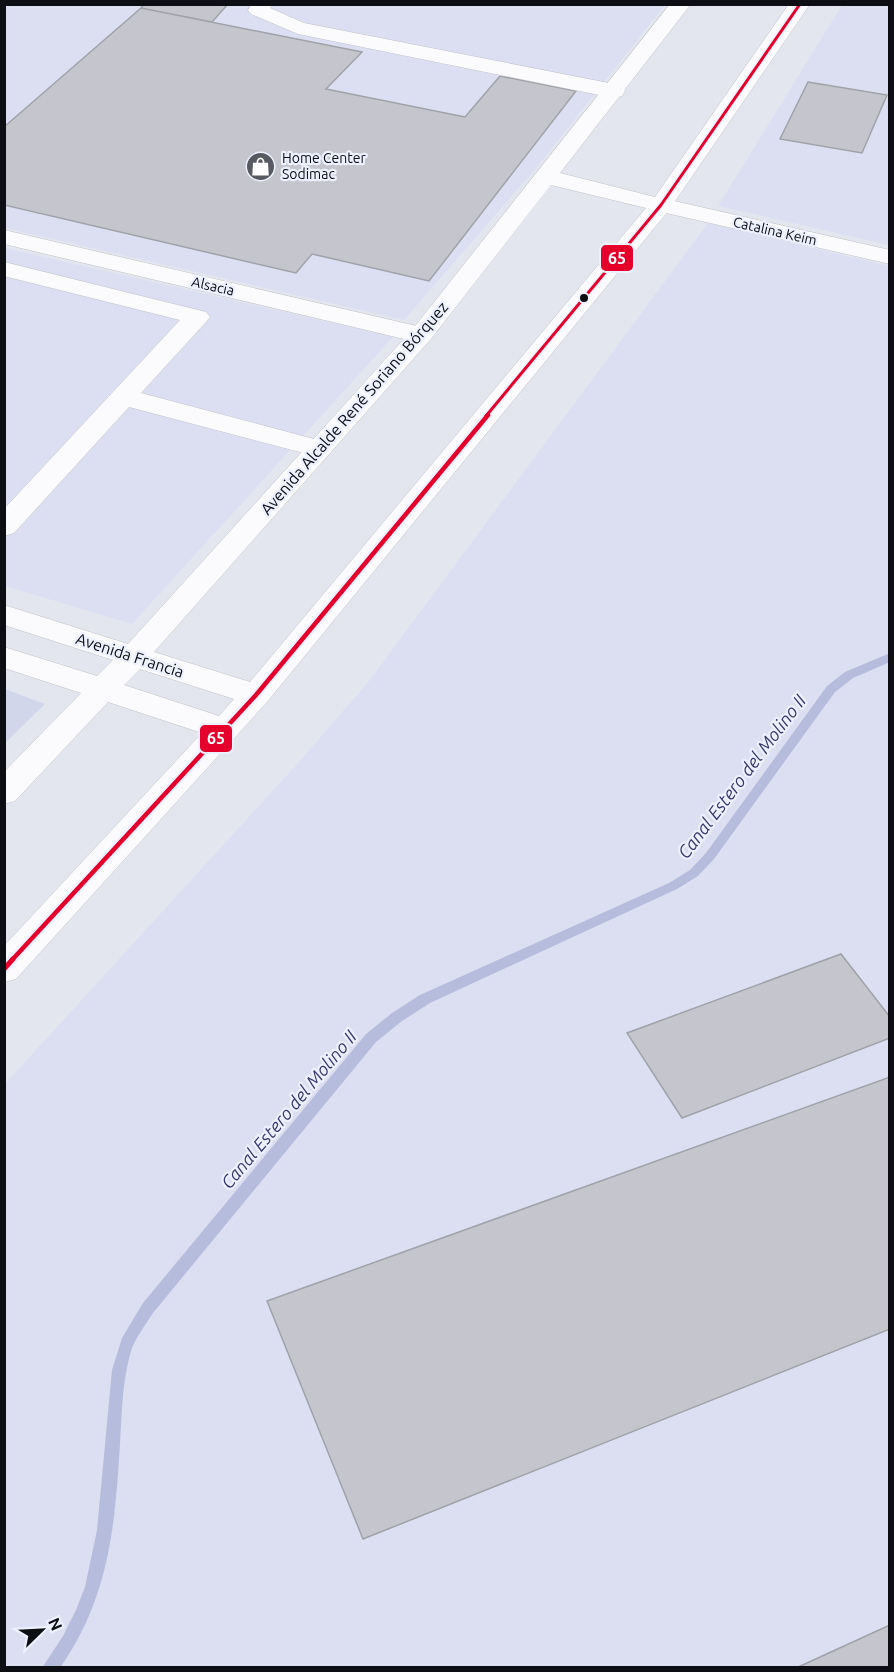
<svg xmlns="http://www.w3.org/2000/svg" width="894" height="1672" font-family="Ubuntu,sans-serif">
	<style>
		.built { fill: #dcdff1 }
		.green { fill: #d2d6eb }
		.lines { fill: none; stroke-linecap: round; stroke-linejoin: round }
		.stream { fill: #b6bcdc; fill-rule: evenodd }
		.building { fill: #c5c6cd; stroke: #a0a2a9; stroke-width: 1.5 }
		.minor-casing { stroke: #c1c2c9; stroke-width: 1 }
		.major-casing { stroke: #c1c2c9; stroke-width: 1 }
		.minor { fill: #fbfbfd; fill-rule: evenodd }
		.major { fill: #fbfbfd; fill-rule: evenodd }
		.bus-1-far2-casing { stroke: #edf0fe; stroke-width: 6 }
		.bus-1-far1-casing { stroke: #edf0fe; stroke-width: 9 }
		.bus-1-casing { stroke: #edf0fe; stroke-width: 10 }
		.bus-1-far2 { stroke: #e4002b; stroke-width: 3 }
		.bus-1-far1 { stroke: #e4002b; stroke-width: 4.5 }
		.bus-1 { stroke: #e4002b; stroke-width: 5 }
		.bus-dot { fill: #0d0e14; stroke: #edf0fe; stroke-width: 2 }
		.labels { text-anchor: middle; stroke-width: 4.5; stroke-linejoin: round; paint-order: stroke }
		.far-poi-label { font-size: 14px; fill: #0d0e14; stroke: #edf0fe; text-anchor: start }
		.far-street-label { font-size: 14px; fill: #0d0e14; stroke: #edf0fe }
		.street-label { font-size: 16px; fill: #0d0e14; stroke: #edf0fe }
		.water-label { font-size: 18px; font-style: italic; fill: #34386e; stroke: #edf0fe }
		.line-badge { stroke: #edf0fe; stroke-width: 2 }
		.badge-label { font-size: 16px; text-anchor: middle; font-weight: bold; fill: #fff }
	</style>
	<rect width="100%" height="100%" fill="#e4e6ef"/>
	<path class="built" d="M4,5h661l-128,162 -133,153 -399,-92z
		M842,5h47v240l-171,-39z
		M708,223l181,43v1401h-884l-1,-582 295,-323 70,-81z
		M5,248l388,89 -261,287 -127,-38z"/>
	<path class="green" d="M5,689l40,15 -40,39z"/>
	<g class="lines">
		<path class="stream" d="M890,653v9l-37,16 -18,14 -121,167 -16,17 -21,13 -247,114 -28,18 -26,21 -223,271c-7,11 -16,23 -21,35 -10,31 -10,64 -12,96 -5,82 -11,154 -60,224h-18l21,-32 13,-26 9,-23 12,-57 15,-160 10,-32 21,-35 223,-269 26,-21 28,-18 249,-112 21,-13 16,-17 121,-167 18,-14z"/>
	</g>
	<path class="building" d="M144,4h84l-16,18 -71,-14z
		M141,8l221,44 -36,37 139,28 35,-41 76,15 -147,190 -117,-27 -16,19 -292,-68v-78z
		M808,82l79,13 -25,58 -82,-14z
		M841,954l49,63v21l-208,80 -55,-85z
		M890,1077v252l-527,210 -96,-238z
		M890,1625v43h-94z"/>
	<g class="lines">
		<defs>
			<path id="minor" d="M252,4h21l-3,4 34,15 310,61 8,2 3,5 -3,5 -8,2 -316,-64 -47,-20 -3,-4z
				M661,198l229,52v14l-237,-54 -4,-5 4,-5z
				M4,230l417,97 9,3 4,5 -4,5 -9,3 -417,-99z
				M4,262l202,50 4,5 -4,5 -65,71 188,50 4,6 -4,6 -10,2 -190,-50 -115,126 -10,3v-27l176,-189 -176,-44z"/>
			<path id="major" d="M670,4h21l-131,169 95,24 134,-193h21l-141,206 -402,492 -251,277 -12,3v-36l198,-213 -94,-31 -93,99 -11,3v-32l77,-79 -77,-25v-21l93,29 16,-16 -109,-35v-20l124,39 284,-314zM551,185l95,23 -396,474 -96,-30 276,-312zM140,669l94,30 -15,17 -95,-31z"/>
		</defs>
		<use href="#minor" class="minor-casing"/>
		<use href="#major" class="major-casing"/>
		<use href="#minor" class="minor"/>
		<use href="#major" class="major"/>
		<defs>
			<path id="bus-1-far2" d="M486,416l175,-211 139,-201"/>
			<path id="bus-1-far1" d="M12,960l244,-265 232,-280"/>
			<path id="bus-1" d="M4,969l9,-10"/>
		</defs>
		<use href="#bus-1-far2" class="bus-1-far2-casing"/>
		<use href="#bus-1-far1" class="bus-1-far1-casing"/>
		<use href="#bus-1" class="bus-1-casing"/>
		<use href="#bus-1-far2" class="bus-1-far2"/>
		<use href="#bus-1-far1" class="bus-1-far1"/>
		<use href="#bus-1" class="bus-1"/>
	</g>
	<defs>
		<symbol id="shop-disc" viewBox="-11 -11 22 22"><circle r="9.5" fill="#585a61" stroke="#edf0fe"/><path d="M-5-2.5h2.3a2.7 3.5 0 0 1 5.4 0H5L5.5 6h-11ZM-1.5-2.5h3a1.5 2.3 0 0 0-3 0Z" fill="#fff"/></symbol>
	</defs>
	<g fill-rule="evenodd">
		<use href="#shop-disc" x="244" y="150" width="33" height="33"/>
	</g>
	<circle class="bus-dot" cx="584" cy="298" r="5"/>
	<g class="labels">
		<g class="far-poi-label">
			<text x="282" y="163">Home Center<tspan x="282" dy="16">Sodimac</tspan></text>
		</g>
		<g class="far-street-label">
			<text transform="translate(775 231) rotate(13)" y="5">Catalina Keim</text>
			<text transform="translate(213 286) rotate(13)" y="5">Alsacia</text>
		</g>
		<g class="street-label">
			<text transform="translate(354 408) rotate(-49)" y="6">Avenida Alcalde René Soriano Bórquez</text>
			<text transform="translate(130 655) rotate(18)" y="6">Avenida Francia</text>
		</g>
		<g class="water-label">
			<text transform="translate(742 777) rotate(-53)" y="6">Canal Estero del Molino II</text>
			<text transform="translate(289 1110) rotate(-50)" y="6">Canal Estero del Molino II</text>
		</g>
	</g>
	<g class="line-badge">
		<rect x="600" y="244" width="34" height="28" rx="6" fill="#e4002b"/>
		<rect x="199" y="724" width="34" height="29" rx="6" fill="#e4002b"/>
	</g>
	<g class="badge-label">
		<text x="617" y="264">65</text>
		<text x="216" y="744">65</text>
	</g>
	<rect width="894" height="1672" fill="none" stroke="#0d0e14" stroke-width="12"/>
	<g transform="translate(42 1630) rotate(66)" stroke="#edf0fe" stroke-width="4.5" paint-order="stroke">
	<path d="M0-4.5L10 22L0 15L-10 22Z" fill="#0d0e14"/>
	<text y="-9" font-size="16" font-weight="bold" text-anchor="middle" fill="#0d0e14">N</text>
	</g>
</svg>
